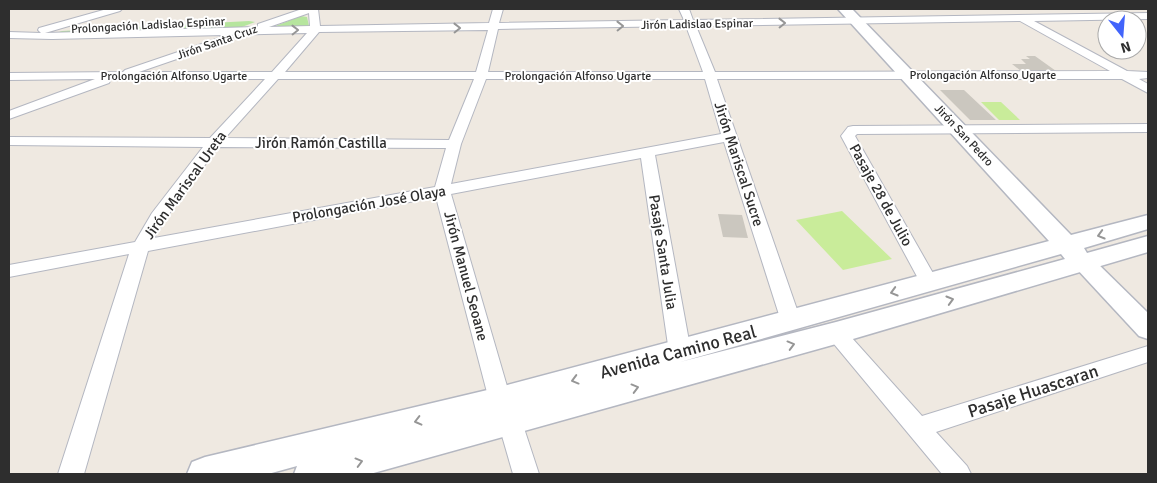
<svg xmlns="http://www.w3.org/2000/svg" width="1157" height="483" font-family="Signika,sans-serif">
	<style>
		.green { fill: #b6e59e }
		.pitch { fill: #c9ec9a }
		.building { fill: #cbc7bf }
		.lines { fill: none; stroke-linecap: round; stroke-linejoin: round }
		.minor-casing { stroke: #b4b7c1; stroke-width: 2 }
		.tertiary-casing { stroke: #b4b7c1; stroke-width: 3 }
		.secondary-casing { stroke: #b4b7c1; stroke-width: 3 }
		.minor { fill: #fff; fill-rule: evenodd }
		.tertiary { fill: #fff; fill-rule: evenodd }
		.secondary { fill: #fff; fill-rule: evenodd }
		.oneway { stroke: #969696 }
		.labels { text-anchor: middle; stroke-width: 4; stroke-linejoin: round; paint-order: stroke }
		.far-street-label { font-size: 12px; fill: #2e2e2e; stroke: #fff }
		.street-label { font-size: 15px; fill: #2e2e2e; stroke: #fff }
		.near-street-label { font-size: 18px; fill: #2e2e2e; stroke: #fff }
	</style>
	<rect width="100%" height="100%" fill="#efe9e1"/>
	<path class="green" d="M301,16l6,1 2,9 -36,1z
		M249,21l6,1 -21,8 -178,3 6,-2z"/>
	<path class="pitch" d="M981,102h20l19,18h-21z
		M842,211l50,48 -49,11 -47,-50z"/>
	<path class="building" d="M1026,56h9l21,15h-35l-9,-7h14l-5,-5h9z
		M940,90h24l32,30h-26z
		M718,214l24,1 6,23 -25,-1z"/>
	<g class="lines">
		<defs>
			<path id="minor" d="M107,9h15l-2,2 -75,22 213,-6v-3l44,-15h16l2,17 169,-3 4,-14h10l-4,14 185,-3 -5,-11h10l4,11 455,-7v6l-114,2 93,50 21,1v6l-9,1 9,5v9l-26,-14h-405l84,242 -3,5 -7,2 -7,-2 -3,-5 -57,-179 -69,13 36,197 -3,6 -8,2 -8,-2 -3,-6 -28,-194 -190,36 60,206 -3,7 -8,2 -8,-2 -3,-7 -53,-203 -288,54 -64,223h-26l71,-220 -120,23v-12l126,-23 17,-29 51,-66 -194,-2v-8l201,1 55,-59h-154l-2,4 -100,36v-8l86,-32 -86,1v-7l114,-1 2,-2 103,-35 4,1 1,2 -1,2 -93,32h133l35,-39 -255,6 -43,-1v-6l32,1 -3,-3 1,-2zM309,13l1,13 -41,1zM1020,21l90,50 -395,1 -19,-46zM686,26l17,46h-215l10,-43zM488,30l-12,42h-191l34,-40zM278,79h196l-25,61 -224,-2zM486,79h219l16,55 -270,50 10,-40zM218,147l228,1 -11,39 -281,51 12,-20z
				M1148,124v8l-291,2 -2,2 83,146 -2,5 -7,1 -7,-1 -2,-5 -79,-146 7,-9 5,-1z
				M836,325l7,3 79,88 226,-70v16l-212,70 31,34 4,8h-29l-113,-136 -3,-5 3,-5z
				M510,412l8,3 4,7 17,52h-26l-15,-52 4,-7z"/>
			<path id="tertiary" d="M1083,254l8,3 57,56v26l-9,-3 -64,-69 -4,-5 4,-5z"/>
			<path id="secondary" d="M838,9h14l219,226 77,-20v14l-64,19 3,5 61,-17v16l-312,92 -466,130h-76l3,-8 -29,8h-81l5,-12 13,-5 295,-70 549,-146zM1061,254l4,5 -229,63 -156,40z"/>
		</defs>
		<use href="#minor" class="minor-casing"/>
		<use href="#tertiary" class="tertiary-casing"/>
		<use href="#secondary" class="secondary-casing"/>
		<use href="#minor" class="minor"/>
		<use href="#tertiary" class="tertiary"/>
		<use href="#secondary" class="secondary"/>
	</g>
	<defs><path id="oneway-chevron" d="M-2-3.5L2.5 0L-2 3.5" fill="none" stroke-width="1.6" stroke-linecap="round" stroke-linejoin="round" transform="scale(1.25)"/></defs>
	<g class="oneway">
		<use href="#oneway-chevron" transform="translate(782 23) rotate(-1)"/>
		<use href="#oneway-chevron" transform="translate(620 26) rotate(-1)"/>
		<use href="#oneway-chevron" transform="translate(457 28) rotate(-1)"/>
		<use href="#oneway-chevron" transform="translate(295 30) rotate(-1)"/>
		<use href="#oneway-chevron" transform="translate(1101 235) rotate(164)"/>
		<use href="#oneway-chevron" transform="translate(894 292) rotate(164)"/>
		<use href="#oneway-chevron" transform="translate(950 300) rotate(-16)"/>
		<use href="#oneway-chevron" transform="translate(791 345) rotate(-15)"/>
		<use href="#oneway-chevron" transform="translate(575 380) rotate(165)"/>
		<use href="#oneway-chevron" transform="translate(635 388) rotate(-15)"/>
		<use href="#oneway-chevron" transform="translate(418 421) rotate(166)"/>
		<use href="#oneway-chevron" transform="translate(359 462) rotate(-15)"/>
	</g>
	<g class="labels">
		<g class="far-street-label">
			<text transform="translate(697 24) rotate(-1)" y="4">Jirón Ladislao Espinar</text>
			<text transform="translate(148 25) rotate(-3)" y="4">Prolongación Ladislao Espinar</text>
			<text transform="translate(217 42) rotate(-19)" y="4">Jirón Santa Cruz</text>
			<text x="983" y="79">Prolongación Alfonso Ugarte</text>
			<text x="174" y="80">Prolongación Alfonso Ugarte</text>
			<text x="578" y="80">Prolongación Alfonso Ugarte</text>
			<text transform="translate(964 135) rotate(47)" y="4">Jirón San Pedro</text>
		</g>
		<g class="street-label">
			<text x="321" y="148">Jirón Ramón Castilla</text>
			<text transform="translate(739 164) rotate(72)" y="5">Jirón Mariscal Sucre</text>
			<text transform="translate(185 185) rotate(-54)" y="5">Jirón Mariscal Ureta</text>
			<text transform="translate(881 195) rotate(61)" y="5">Pasaje 28 de Julio</text>
			<text transform="translate(369 204) rotate(-10)" y="5">Prolongación José Olaya</text>
			<text transform="translate(663 252) rotate(81)" y="5">Pasaje Santa Julia</text>
			<text transform="translate(466 276) rotate(75)" y="5">Jirón Manuel Seoane</text>
		</g>
		<g class="near-street-label">
			<text transform="translate(678 352) rotate(-15)" y="6">Avenida Camino Real</text>
			<text transform="translate(1033 391) rotate(-18)" y="6">Pasaje Huascaran</text>
		</g>
	</g>
	<rect width="1157" height="483" fill="none" stroke="#2e2e2e" stroke-width="20"/>
	<g transform="translate(1122 35) rotate(163)"><circle r="24" fill="#ffffff" stroke="#ababab"/>
	<path d="M0-4L9 19L0 12L-9 19Z" fill="#4264fb"/>
	<text y="-8" font-size="14" font-weight="bold" text-anchor="middle" fill="#2e2e2e">N</text>
	</g>
</svg>
